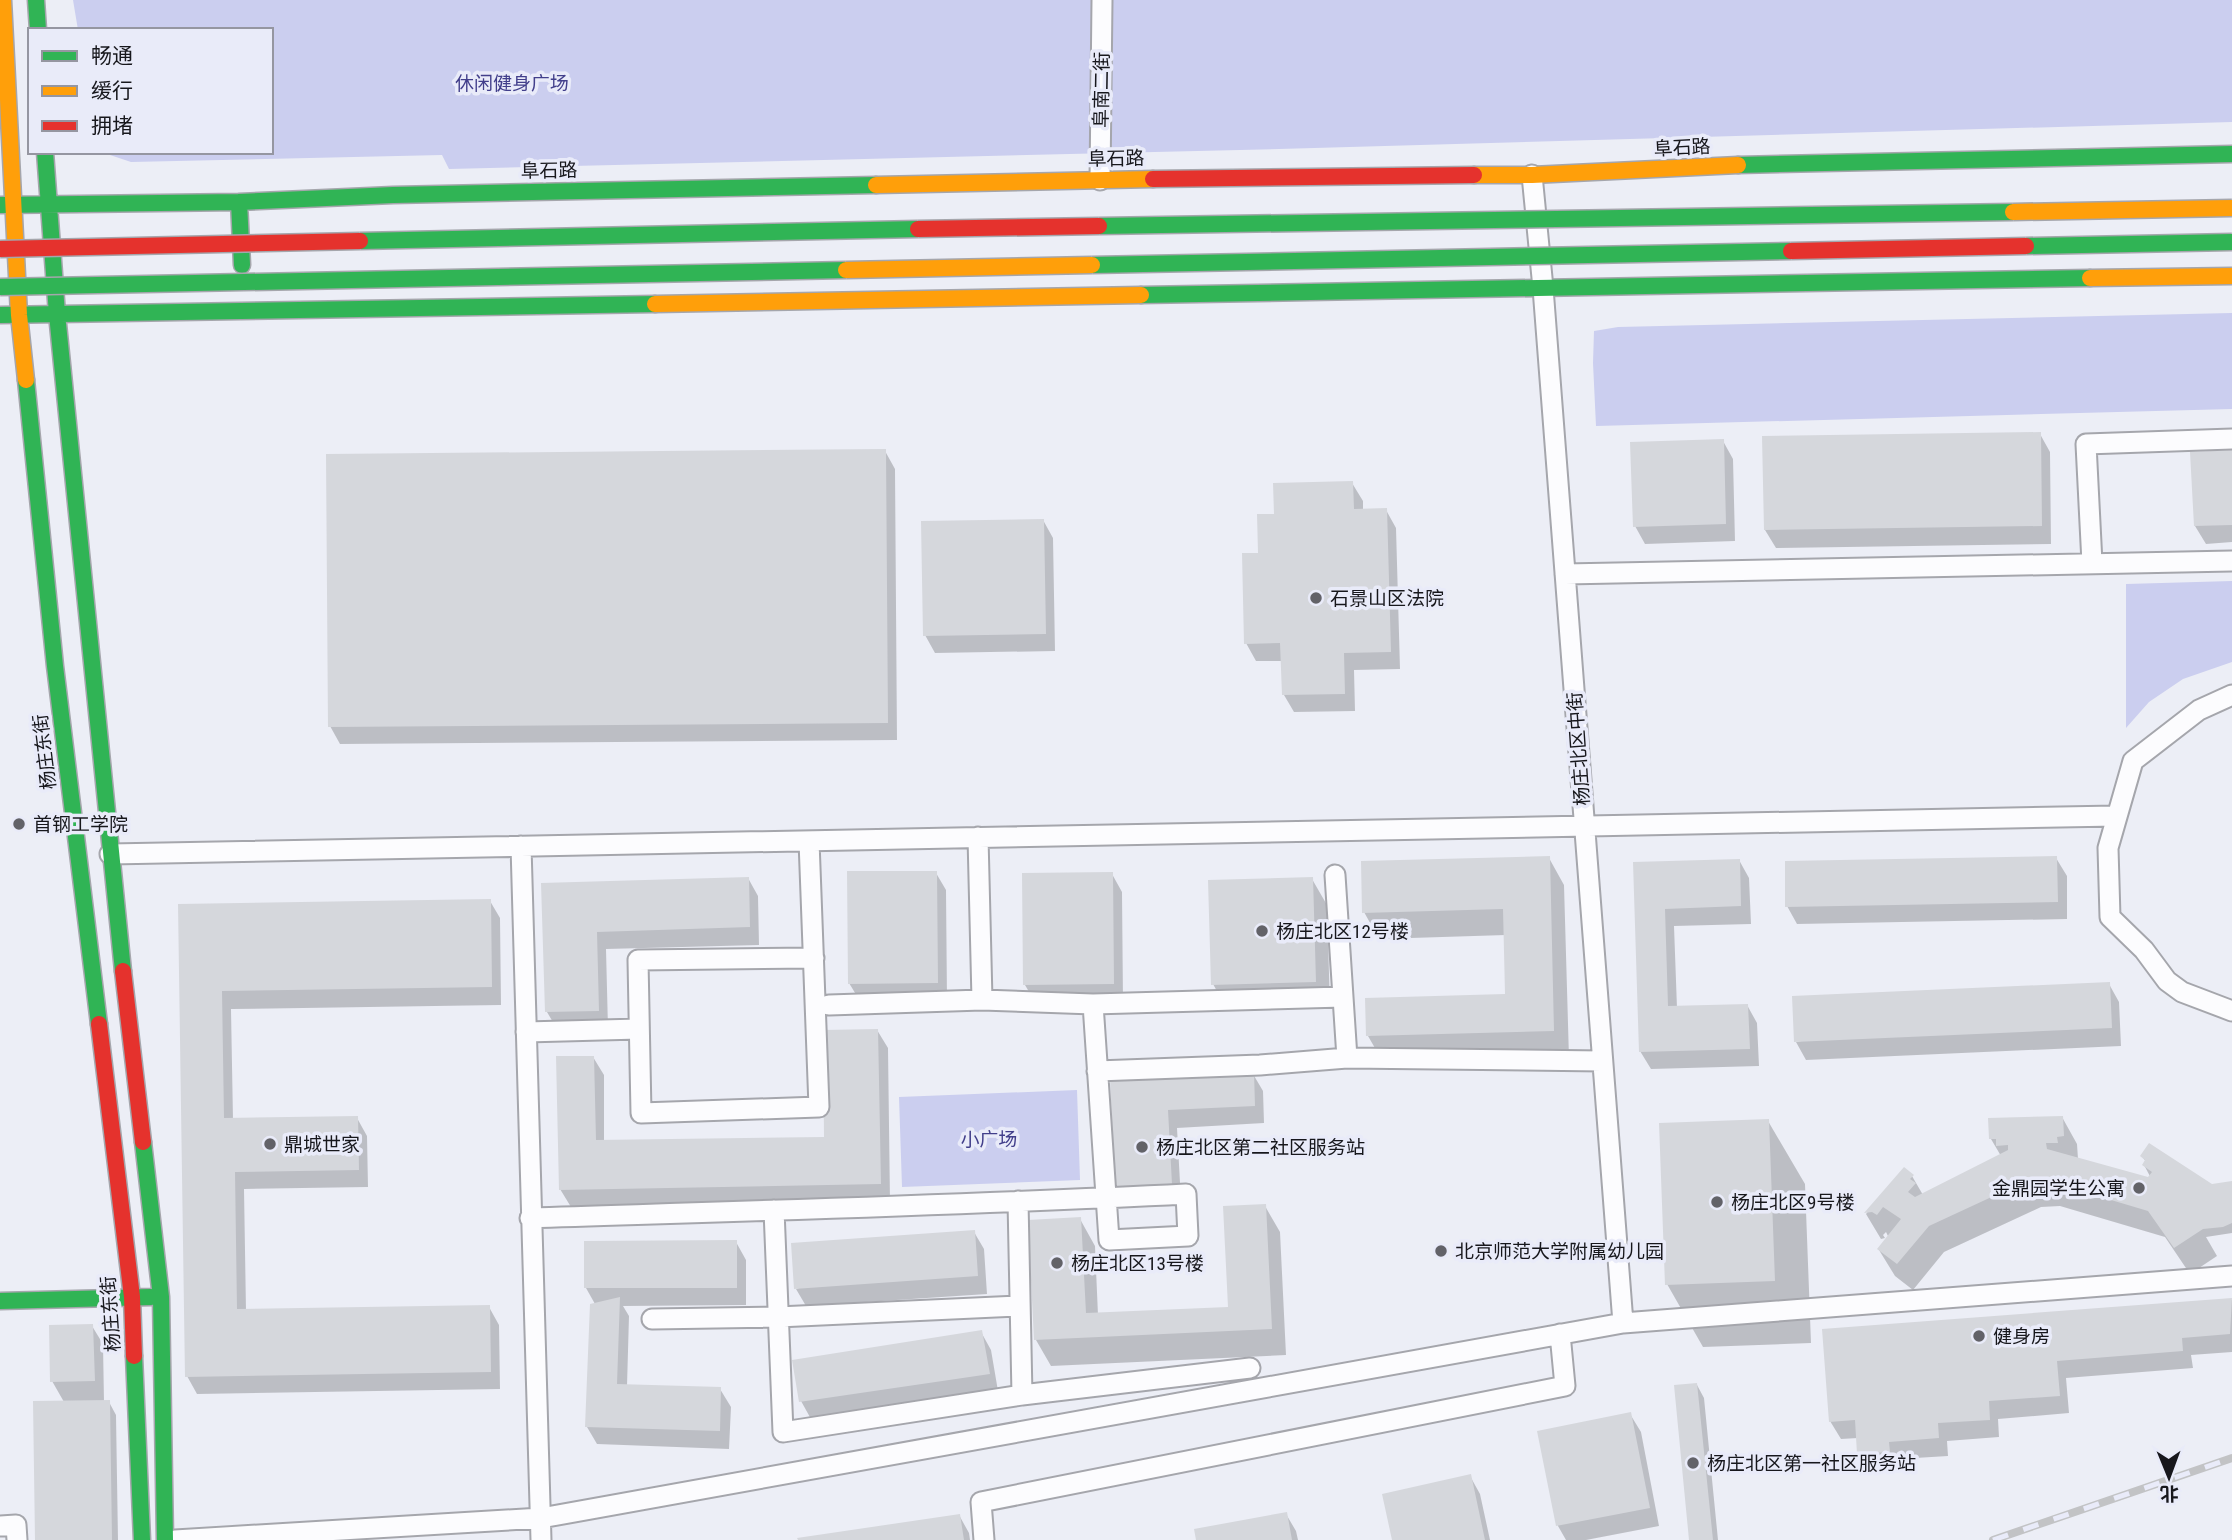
<svg xmlns="http://www.w3.org/2000/svg" width="2232" height="1540" font-family="'Roboto Condensed','Noto Sans SC',sans-serif">
	<style>
		.green { fill: #cbceef }
		.shadow { fill: #0003 }
		.building { fill: #d5d7dc }
		.lines { fill: none; stroke-linecap: round; stroke-linejoin: round }
		.street-casing { stroke: #a5a6ac; stroke-width: 23 }
		.fast-casing { stroke: #a5a6ac; stroke-width: 19 }
		.slow-casing { stroke: #a5a6ac; stroke-width: 19 }
		.jam-casing { stroke: #a5a6ac; stroke-width: 19 }
		.street { stroke: #fcfcfe; stroke-width: 19 }
		.fast { stroke: #30b455; stroke-width: 16 }
		.slow { stroke: #ff9f0a; stroke-width: 16 }
		.jam { stroke: #e5322d; stroke-width: 16 }
		.rail-casing { stroke: #c2c3c5; stroke-width: 8 }
		.rail { stroke: #e9ebf9; stroke-width: 5; stroke-dasharray: 16; stroke-linecap: butt }
		.fast-bridge-casing { stroke: #a5a6ac; stroke-width: 19; stroke-linecap: butt }
		.slow-bridge-casing { stroke: #a5a6ac; stroke-width: 19; stroke-linecap: butt }
		.jam-bridge-casing { stroke: #a5a6ac; stroke-width: 19; stroke-linecap: butt }
		.fast-bridge { stroke: #30b455; stroke-width: 16 }
		.slow-bridge { stroke: #ff9f0a; stroke-width: 16 }
		.jam-bridge { stroke: #e5322d; stroke-width: 16 }
		.poi-dot { fill: #626268; stroke: #e9ebf9; stroke-width: 2.5 }
		.labels { text-anchor: middle; stroke-width: 7; stroke-linejoin: round; paint-order: stroke }
		.park-label { font-size: 19px; fill: #423f8b; stroke: #e9ebf9 }
		.street-label { font-size: 19px; fill: #17171c; stroke: #e9ebf9 }
		.poi-label { font-size: 19px; fill: #17171c; stroke: #e9ebf9; text-anchor: start }
	</style>
	<rect width="100%" height="100%" fill="#eceef6"/>
	<path class="green" d="M73,0h2159v122l-953,27 -830,20 -7,-14 -311,7 -30,-10h170v-122h-193z
		M2232,313v96l-636,17 -3,-63 1,-32 24,-4z
		M2232,581v81l-49,17 -34,23 -23,26v-144z
		M1077,1090l3,90 -178,7 -3,-90z"/>
	<path class="shadow" d="M2040,434l10,18 1,92 -275,4 -11,-18z
		M1723,441l10,18 2,82 -90,3 -10,-18z
		M885,451l10,18 2,271 -557,4 -10,-18z
		M2232,452v90l-26,2 -11,-18z
		M1352,483l11,18v10l23,-1 10,18 4,141 -46,1 1,41 -61,1 -10,-17 -1,-34h-27l-10,-18 14,-88 16,-40z
		M1043,520l10,18 2,113 -120,2 -10,-18z
		M1549,858l15,27 5,173 -186,4 -15,-26 139,-40 -1,-61 -127,4 -15,-27z
		M2056,858l11,18v43l-270,5 -10,-18z
		M1739,860l10,18 2,46 -77,2 3,82 70,-3 10,18 2,43 -108,3 -11,-18 -6,-187z
		M936,873l10,17 1,110 -87,1 -11,-18z
		M1112,874l10,18 1,110h-88l-10,-17z
		M748,878l10,18 1,49 -153,4 2,79 -51,1 -10,-17 -4,-128z
		M1312,879l15,26 3,103 -102,3 -15,-27z
		M490,901l10,17 1,87 -270,4 2,111 124,-2 10,18 1,51 -124,2 2,122 243,-4 10,18 1,64 -303,5 -10,-18 -7,-471z
		M2109,984l10,18 2,44 -315,14 -10,-18z
		M877,1030l11,18 2,154 -319,5 -11,-18 33,-132 11,18v67l222,-4z
		M1253,1074l10,17 1,32 -87,5 4,73 -54,3 -10,-18 -6,-105z
		M2062,1117l15,27 1,15 74,21 -8,-15 2,-3 -4,-6 70,30 20,-3v50l-26,4 11,19 -27,18 -25,-37 -105,-31 -19,1 -97,45 -31,38 -18,-14 -16,-26 10,-12 -3,-6 -3,3 2,3 -4,1 -15,-25 38,-45 8,7 11,19 78,-39 -10,-17z
		M1768,1121l37,63 6,159 -108,4 -36,-63z
		M1265,1206l15,26 6,123 -235,11 -15,-26 44,-121 15,27 3,69 132,-7z
		M974,1232l10,17 3,45 -181,12 -10,-17z
		M736,1242l10,18v45l-123,1 6,10 -2,70 93,3 11,18 -2,42 -132,-5 -10,-17 8,-123 -9,-16z
		M2232,1300v52l-41,3 2,13 -127,10 3,35 -71,6 1,18 -52,4 1,15 -49,3v10l-30,2 -10,-18 -1,-15 -17,1 -11,-18 -6,-90z
		M92,1326l11,18 1,58h5l7,13 2,125h-81l27,-138 -12,-21z
		M981,1332l10,18 7,41 -187,28 -10,-18z
		M1697,1385l7,13 14,142h-27z
		M1630,1414l11,18 18,94 -73,14h-20l-8,-14 -19,-94z
		M1470,1476l10,18 10,46h-96z
		M1286,1514l10,17 2,9h-100z
		M959,1515l10,18 1,7h-171z"/>
	<path class="building" d="M2041,432l1,94 -278,4 -2,-94z
		M1724,439l2,85 -93,3 -3,-85z
		M886,449l2,274 -560,4 -2,-273z
		M2232,450v75l-38,1 -4,-74z
		M1353,481l1,28 33,-1 4,144 -47,1 1,41 -63,1 -2,-52 -36,1 -2,-91h16l-1,-39h17l-1,-31z
		M1044,519l2,115 -123,2 -2,-115z
		M1550,856l4,175 -188,5 -1,-38 140,-4 -2,-85 -141,4 -1,-52z
		M2057,856l1,46 -273,5v-46z
		M1740,859l1,47 -76,3 3,97 80,-2 2,45 -111,3 -6,-190z
		M847,871h90l1,112 -90,1z
		M1113,872l1,112 -91,1 -1,-112z
		M749,877l1,50 -153,5 2,79 -54,1 -4,-129z
		M1313,877l3,105 -105,3 -3,-105z
		M491,899l1,88 -270,4 2,127 134,-2 1,54 -124,2 2,137 253,-4 1,67 -306,5 -7,-473z
		M2110,982l2,46 -318,14 -2,-46z
		M878,1029l3,155 -322,6 -3,-134h38l2,84 228,-3 -1,-107z
		M1254,1072l1,34 -87,4 4,74 -57,3 -5,-108z
		M2063,1116l1,20 -7,1 1,6h-12l1,6 101,28 4,-5 -10,-7 3,-5 -5,-4 9,-13 63,41 20,-3v42l-9,4 -20,2 -29,19 -26,-37 -104,-31 -18,1 -97,45 -32,38 -20,-15 24,-30 -18,-12 -6,8 -5,-3 -8,1 40,-46 10,8 -4,4 6,4 -8,9 7,5 93,-47v-5l-12,1v-7h-7l-1,-21z
		M1769,1119l6,162 -110,4 -6,-162z
		M1266,1204l6,125 -238,11 -6,-120 53,-3 5,96 142,-6 -5,-101z
		M975,1230l3,46 -184,13 -3,-46z
		M737,1240v48h-153v-47z
		M620,1297l-3,87 104,3 -1,44 -135,-4 5,-123z
		M2232,1298l-2,36 -48,4 1,13 -126,10 3,35 -71,5 1,19 -52,3 1,15 -50,4 1,10 -33,2 -2,-34 -26,2 -7,-93z
		M93,1324l2,57 -45,1 -1,-57z
		M982,1330l8,44 -191,28 -7,-42z
		M1697,1383l16,157h-24l-15,-155z
		M110,1400l2,140h-77l-2,-139z
		M1631,1412l19,96 -94,18 -19,-95z
		M1471,1474l14,66h-93l-10,-46z
		M1287,1512l5,28h-96l-2,-11z
		M960,1514l4,26h-166l-1,-2z"/>
	<g class="lines">
		<defs>
			<path id="street" d="M1532,175l11,113 80,1035
				M1100,180l2,-180
				M2092,563l-6,-119 146,-5
				M1565,574l667,-13
				M2232,695l-33,15 -66,51 -25,87 2,69 34,33 23,31 15,11 50,19
				M809,841l10,266 -178,6 -3,-153 176,-2
				M521,846l20,694
				M110,854l2006,-38
				M1343,997l4,61 255,3
				M1093,1004l250,-7 -8,-122
				M829,1005l153,-5
				M526,1032l113,-3
				M1097,1071l163,-6 87,-7
				M1018,1201l4,194 228,-27
				M774,1210l9,222 239,-37
				M530,1218c219,-7 437,-13 656,-24l2,42 -79,4 -16,-236 -111,-4 -4,-163
				M652,1319l126,-2 242,-11
				M0,1526l16,-1 1,15
				M175,1540l366,-22 1082,-195 609,-47
				M984,1540l-3,-38 584,-116 -5,-52"/>
			<path id="fast" d="M36,0l2,30
				M45,152l12,162 66,657
				M1738,165l494,-11
				M239,202l3,63
				M0,205l239,-3 154,-7 483,-10
				M1141,295l949,-17
				M0,315l655,-11
				M26,380l29,286 44,358
				M143,1142l18,155 4,243
				M0,1301l151,-4
				M134,1356l8,184"/>
			<path id="slow" d="M3,0l16,315 7,65
				M1474,175h58l206,-10
				M876,185l277,-6
				M2090,278l142,-2
				M655,304l486,-9"/>
			<path id="jam" d="M1153,179l321,-4
				M123,971l20,171
				M99,1024l33,273 2,59"/>
		</defs>
		<use href="#street" class="street-casing"/>
		<use href="#fast" class="fast-casing"/>
		<use href="#slow" class="slow-casing"/>
		<use href="#jam" class="jam-casing"/>
		<use href="#street" class="street"/>
		<use href="#fast" class="fast"/>
		<use href="#slow" class="slow"/>
		<use href="#jam" class="jam"/>
		<defs>
			<path id="rail" d="M1993,1540l239,-82"/>
		</defs>
		<use href="#rail" class="rail-casing"/>
		<use href="#rail" class="rail"/>
		<defs>
			<path id="fast-bridge" d="M1099,226l914,-14
				M360,241l558,-12
				M2026,246l206,-4
				M1092,265l699,-14
				M0,287l846,-17"/>
			<path id="slow-bridge" d="M2013,212l219,-4
				M846,270l246,-5"/>
			<path id="jam-bridge" d="M918,229l181,-3
				M0,249l360,-8
				M1791,251l235,-5"/>
		</defs>
		<use href="#fast-bridge" class="fast-bridge-casing"/>
		<use href="#slow-bridge" class="slow-bridge-casing"/>
		<use href="#jam-bridge" class="jam-bridge-casing"/>
		<use href="#fast-bridge" class="fast-bridge"/>
		<use href="#slow-bridge" class="slow-bridge"/>
		<use href="#jam-bridge" class="jam-bridge"/>
	</g>
	<g class="poi-dot">
		<circle cx="1316" cy="598" r="7"/>
		<circle cx="19" cy="824" r="7"/>
		<circle cx="1262" cy="931" r="7"/>
		<circle cx="270" cy="1144" r="7"/>
		<circle cx="1142" cy="1147" r="7"/>
		<circle cx="2139" cy="1188" r="7"/>
		<circle cx="1717" cy="1202" r="7"/>
		<circle cx="1441" cy="1251" r="7"/>
		<circle cx="1057" cy="1263" r="7"/>
		<circle cx="1979" cy="1336" r="7"/>
		<circle cx="1693" cy="1463" r="7"/>
	</g>
	<g class="labels">
		<g class="park-label">
			<text x="512" y="90">休闲健身广场</text>
			<text x="989" y="1146">小广场</text>
		</g>
		<g class="street-label">
			<text transform="translate(1101 90) rotate(-89)" y="7">阜南二街</text>
			<text transform="translate(1682 147) rotate(-3)" y="7">阜石路</text>
			<text transform="translate(1116 158) rotate(-1)" y="7">阜石路</text>
			<text transform="translate(549 170) rotate(-1)" y="7">阜石路</text>
			<text transform="translate(1578 749) rotate(-94)" y="7">杨庄北区中街</text>
			<text transform="translate(44 752) rotate(-97)" y="7">杨庄东街</text>
			<text transform="translate(110 1314) rotate(-94)" y="7">杨庄东街</text>
		</g>
		<g class="poi-label">
			<text x="1330" y="605">石景山区法院</text>
			<text x="33" y="831">首钢工学院</text>
			<text x="1276" y="938">杨庄北区12号楼</text>
			<text x="284" y="1151">鼎城世家</text>
			<text x="1156" y="1154">杨庄北区第二社区服务站</text>
			<text x="2125" y="1195" text-anchor="end">金鼎园学生公寓</text>
			<text x="1731" y="1209">杨庄北区9号楼</text>
			<text x="1455" y="1258">北京师范大学附属幼儿园</text>
			<text x="1071" y="1270">杨庄北区13号楼</text>
			<text x="1993" y="1343">健身房</text>
			<text x="1707" y="1470">杨庄北区第一社区服务站</text>
		</g>
	</g>
	<rect x="28" y="28" width="245" height="126" fill="#e9ebf9" stroke="#9596a1" stroke-width="2"/>
	<rect x="42" y="51" width="35" height="10" fill="#30b455" stroke="#9596a1" stroke-width="2"/>
	<text x="91" y="63" font-size="21" fill="#17171c">畅通</text>
	<rect x="42" y="86" width="35" height="10" fill="#ff9f0a" stroke="#9596a1" stroke-width="2"/>
	<text x="91" y="98" font-size="21" fill="#17171c">缓行</text>
	<rect x="42" y="121" width="35" height="10" fill="#e5322d" stroke="#9596a1" stroke-width="2"/>
	<text x="91" y="133" font-size="21" fill="#17171c">拥堵</text>
	<g transform="translate(2169 1477) rotate(179)" stroke="#e9ebf9" stroke-width="5" paint-order="stroke">
	<path d="M0-5L12 26L0 18L-12 26Z" fill="#17171c"/>
	<text y="-10" font-size="19" font-weight="bold" text-anchor="middle" fill="#17171c">北</text>
	</g>
</svg>
